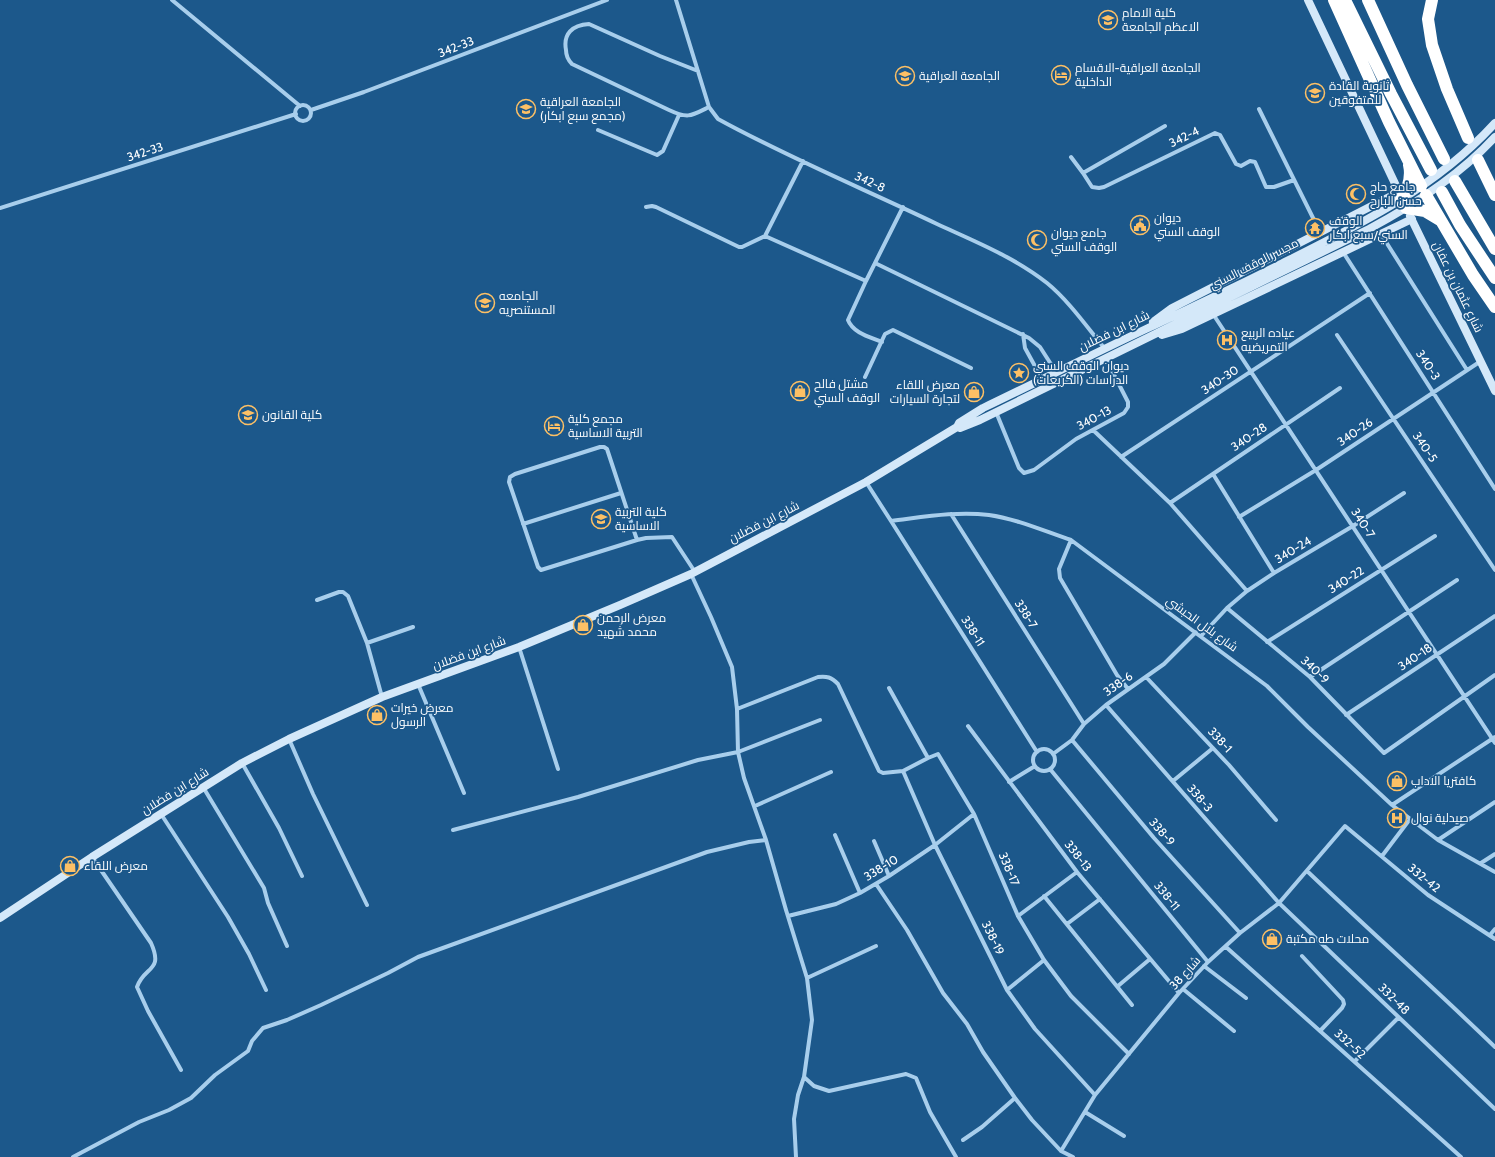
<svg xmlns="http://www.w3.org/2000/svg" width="1495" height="1157" font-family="Cabin,Cairo,sans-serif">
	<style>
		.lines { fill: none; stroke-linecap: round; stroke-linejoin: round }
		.street { stroke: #a8ceec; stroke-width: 4 }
		.secondary { stroke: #d4e8f9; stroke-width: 8 }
		.highway { stroke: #fff; stroke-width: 12 }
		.labels { text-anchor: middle; stroke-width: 3.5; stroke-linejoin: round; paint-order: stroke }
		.poi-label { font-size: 12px; fill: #fff; stroke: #1c588b; text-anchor: start }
		.street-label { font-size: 12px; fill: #fff; stroke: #1c588b }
	</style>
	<rect width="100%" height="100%" fill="#1c588b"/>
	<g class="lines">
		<path class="street" d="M172,0l128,106
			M676,0l33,107 9,12c71,39 146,70 219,105 37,17 77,33 110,59 21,17 40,44 58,66
			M698,71l-38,-15 -71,-32c-17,1 -26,10 -23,26 0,6 2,10 6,14l97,46c19,9 22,6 40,-3
			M295 113a8 8 0 1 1 16 0a8 8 0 1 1-16 0Z
			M1259,109l61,123
			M311,110l53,-18 243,-92
			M598,130l59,25 6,-4 16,-36
			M1071,157l12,16 82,-47
			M1083,173l9,14 7,1 5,-1 111,-54 5,2 16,29 5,2 9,-5 5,1 11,25h8l20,-7
			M646,207l6,-1 4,1 83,40h3l23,-11 38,-75
			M0,208l296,-94
			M1381,234l86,136
			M765,236l101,45
			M1343,252l152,237
			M875,263l154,75 11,9 16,25
			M1213,314l282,429
			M1023,334l2,14 17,31
			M1337,335l158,235
			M882,342c-12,-5 -29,-9 -34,-22l18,-39 37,-74
			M865,377l20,-43 8,-4 78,38
			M996,412l23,56 5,5 10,-3 42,-31 48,-26 4,-6v-5l-22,-43
			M1093,430l77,73 77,88
			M1121,457l249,-164
			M1213,474l61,99
			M866,482l25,39c33,-4 65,-10 98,-6 28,4 55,16 82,25l196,146 41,41 84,78 46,35 57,32
			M1170,503l170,-115
			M951,514l133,210
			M1239,517l77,-47 165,-109
			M891,521l146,231
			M523,524l98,-31
			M637,540l-30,-91 -3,-2h-4l-85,27 -5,3 -1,5 29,85 3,3 96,-30 9,-2 26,-1 23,35
			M1071,540l-12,29 1,9 57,97 11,14
			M691,574l20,43 21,50 5,42 1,43 6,26 22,62 20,70 21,68 5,42 -8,57 -6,18 -4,24 2,38
			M317,600l22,-8h4l5,4 19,47 15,54
			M1227,608l83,69 74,76 111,-78
			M1201,636l26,-28 20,-17 27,-18 79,-47 51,-33
			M1267,642l168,-106
			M367,643l46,-16
			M519,647l39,122
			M1146,677l83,88 47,55
			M1310,677l147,-97
			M418,684l46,109
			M889,688l39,70 10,-4 36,60 44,102 26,44 27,36 58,58
			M1106,705l173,198 216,206
			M737,709l81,-32c9,-1 13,0 20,7l41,87 4,2 20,-2 25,-13
			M1346,715l149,-99
			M968,726l109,146 102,121
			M289,739l24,55 54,111
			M1072,740l82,98 86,95
			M1033 760a11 11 0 1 1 22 0a11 11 0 1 1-22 0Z
			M1053,754l19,-14 12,-16 22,-19 58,-41 32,-32
			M242,763l37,65 23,48
			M1050,769l158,193
			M903,771l32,74 72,145 28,39 60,66
			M1173,781l40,-33
			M1009,782l26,-16
			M203,787l61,101 4,15 19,43
			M1392,805l103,-68
			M755,806l76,-34
			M161,814l67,103 21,37 17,36
			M453,830l125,-33 120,-37 40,-8 82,-32
			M835,835l25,58
			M1438,840l57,-38
			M874,841l15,35
			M1382,856l28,-37
			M92,857l59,86c13,29 -7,23 -14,44l11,24 33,59
			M1481,863l14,-9
			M1307,871c62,59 126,116 188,176
			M876,884l31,46 36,63 24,31 16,28 32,46 17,22 29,31 12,6
			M1044,896l88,109
			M788,916l48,-12 24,-11 29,-17 46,-31 39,-31
			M1018,916l59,-44
			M1067,924l33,-25
			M1490,935l5,-6
			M1226,947l235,210
			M1302,956l41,44 1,4 -2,4 -22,23
			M1204,966l42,32
			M807,978l69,-32
			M1118,986l32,-27
			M1183,989l51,42
			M1007,990l37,-30
			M1355,1061l43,-43
			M804,1077l10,9 15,5 77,-17 10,4 14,34 26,45
			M1085,1112l39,24
			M963,1140l19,-13 33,-29
			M1061,1151l34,-56 84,-102 29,-31 32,-29 39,-30 66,-77 83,69 67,44
			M73,1157l66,-35 30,-12 22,-12 24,-23 33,-24 4,-10 11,-13 24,-8 34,-15 67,-32 30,-16 289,-105 42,-10 17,-2"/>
		<path class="secondary" d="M1308,0l91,192
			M1410,216l85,175
			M1153,322l19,-14 227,-116
			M1162,335l20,-6 230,-110
			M957,427l3,1 20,-8 389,-191c45,-24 92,-55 126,-92
			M0,918l92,-61 150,-94 47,-24 93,-42 137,-50 101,-42 71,-31 175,-92 91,-55 2,-4 24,-15c54,-26 108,-53 163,-79 44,-21 88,-41 131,-63 78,-39 158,-77 218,-143"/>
		<path class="highway" d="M1334,0l55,122 32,64
			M1345,0l46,94 40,76
			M1368,0l39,85 37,74
			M1432,0l-4,19 4,26 15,44 21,49
			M1478,160l17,35
			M1455,181l40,68
			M1442,192l18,33 35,53
			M1426,195l47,80 22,32
			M1401,200c7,-11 11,-22 8,-35
			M1406,208l19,3 15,9"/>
	</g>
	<defs>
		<symbol id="university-ring" viewBox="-11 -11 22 22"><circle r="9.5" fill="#1c588b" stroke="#fdc065" stroke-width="1.5"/><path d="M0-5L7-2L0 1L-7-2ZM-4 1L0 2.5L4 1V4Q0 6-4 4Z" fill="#fdc065"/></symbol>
		<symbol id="hotel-ring" viewBox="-11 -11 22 22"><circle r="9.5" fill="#1c588b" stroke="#fdc065" stroke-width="1.5"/><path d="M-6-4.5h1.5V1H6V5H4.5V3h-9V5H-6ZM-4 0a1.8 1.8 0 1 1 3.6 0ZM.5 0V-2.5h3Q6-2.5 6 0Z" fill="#fdc065"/></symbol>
		<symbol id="school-ring" viewBox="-11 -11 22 22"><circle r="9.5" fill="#1c588b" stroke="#fdc065" stroke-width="1.5"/><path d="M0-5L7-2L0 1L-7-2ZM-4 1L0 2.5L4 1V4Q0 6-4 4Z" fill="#fdc065"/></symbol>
		<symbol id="mosque-ring" viewBox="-11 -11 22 22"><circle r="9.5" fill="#1c588b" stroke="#fdc065" stroke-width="1.5"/><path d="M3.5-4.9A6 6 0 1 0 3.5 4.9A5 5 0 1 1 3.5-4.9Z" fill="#fdc065"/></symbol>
		<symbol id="civic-ring" viewBox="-11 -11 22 22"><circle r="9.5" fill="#1c588b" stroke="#fdc065" stroke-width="1.5"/><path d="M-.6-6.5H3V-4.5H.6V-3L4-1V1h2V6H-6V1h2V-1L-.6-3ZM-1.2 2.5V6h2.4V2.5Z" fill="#fdc065"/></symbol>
		<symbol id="temple-ring" viewBox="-11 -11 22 22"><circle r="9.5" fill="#1c588b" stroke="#fdc065" stroke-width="1.5"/><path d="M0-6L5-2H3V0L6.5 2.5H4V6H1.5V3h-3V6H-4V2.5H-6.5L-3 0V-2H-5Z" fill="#fdc065"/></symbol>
		<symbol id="hospital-ring" viewBox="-11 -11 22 22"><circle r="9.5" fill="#1c588b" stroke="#fdc065" stroke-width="1.5"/><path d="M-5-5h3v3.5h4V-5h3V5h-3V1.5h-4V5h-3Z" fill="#fdc065"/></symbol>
		<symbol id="sight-ring" viewBox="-11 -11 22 22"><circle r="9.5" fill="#1c588b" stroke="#fdc065" stroke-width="1.5"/><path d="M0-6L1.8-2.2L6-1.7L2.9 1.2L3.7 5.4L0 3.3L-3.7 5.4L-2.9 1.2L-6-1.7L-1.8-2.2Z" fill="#fdc065"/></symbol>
		<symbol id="shop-ring" viewBox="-11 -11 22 22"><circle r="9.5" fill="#1c588b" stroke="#fdc065" stroke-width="1.5"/><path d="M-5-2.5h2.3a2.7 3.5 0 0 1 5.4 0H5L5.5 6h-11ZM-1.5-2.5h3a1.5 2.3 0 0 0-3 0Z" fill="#fdc065"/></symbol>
	</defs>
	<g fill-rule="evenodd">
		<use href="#university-ring" x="1097" y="9" width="22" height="22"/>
		<use href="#hotel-ring" x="1050" y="64" width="22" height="22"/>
		<use href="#university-ring" x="894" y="65" width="22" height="22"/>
		<use href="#school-ring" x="1304" y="82" width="22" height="22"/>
		<use href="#university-ring" x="515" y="98" width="22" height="22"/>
		<use href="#mosque-ring" x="1345" y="183" width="22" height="22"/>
		<use href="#civic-ring" x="1129" y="214" width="22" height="22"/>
		<use href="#temple-ring" x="1304" y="217" width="22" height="22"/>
		<use href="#mosque-ring" x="1026" y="229" width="22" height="22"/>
		<use href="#university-ring" x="474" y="292" width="22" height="22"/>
		<use href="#hospital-ring" x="1216" y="329" width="22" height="22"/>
		<use href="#sight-ring" x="1008" y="362" width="22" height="22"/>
		<use href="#shop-ring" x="789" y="380" width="22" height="22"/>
		<use href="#shop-ring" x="963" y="381" width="22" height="22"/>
		<use href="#university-ring" x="237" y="404" width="22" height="22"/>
		<use href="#hotel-ring" x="543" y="415" width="22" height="22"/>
		<use href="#school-ring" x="590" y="508" width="22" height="22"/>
		<use href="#shop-ring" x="572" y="614" width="22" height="22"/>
		<use href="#shop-ring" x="366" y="704" width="22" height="22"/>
		<use href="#shop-ring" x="1386" y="770" width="22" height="22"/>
		<use href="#hospital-ring" x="1386" y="807" width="22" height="22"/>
		<use href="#shop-ring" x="59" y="855" width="22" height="22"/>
		<use href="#shop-ring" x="1261" y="928" width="22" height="22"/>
	</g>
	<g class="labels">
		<g class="poi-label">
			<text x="1122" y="17">كلية الامام<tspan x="1122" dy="14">الاعظم الجامعة</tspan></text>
			<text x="1075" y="72">الجامعة العراقية-الاقسام<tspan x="1075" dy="14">الداخلية</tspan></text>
			<text x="919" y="80">الجامعة العراقية</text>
			<text x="1329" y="90">ثانوية القادة<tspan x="1329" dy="14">للمتفوقين</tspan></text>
			<text x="540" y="106">الجامعة العراقية<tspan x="540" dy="14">(مجمع سبع ابكار)</tspan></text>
			<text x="1370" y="191">جامع حاج<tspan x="1370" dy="14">حسن البارح</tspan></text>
			<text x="1154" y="222">ديوان<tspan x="1154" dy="14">الوقف السني</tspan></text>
			<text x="1329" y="225">الوقف<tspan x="1329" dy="14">السني/سبع ابكار</tspan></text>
			<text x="1051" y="237">جامع ديوان<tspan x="1051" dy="14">الوقف السني</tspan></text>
			<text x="499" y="300">الجامعه<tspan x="499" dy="14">المستنصريه</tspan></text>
			<text x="1241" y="337">عياده الربيع<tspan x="1241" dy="14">التمريضيه</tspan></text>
			<text x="1033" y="370">ديوان الوقف السني<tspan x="1033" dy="14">الدراسات (الكريعات)</tspan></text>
			<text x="814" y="388">مشتل فالح<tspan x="814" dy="14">الوقف السني</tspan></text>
			<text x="960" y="389" text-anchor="end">معرض اللقاء<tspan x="960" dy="14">لتجارة السيارات</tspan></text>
			<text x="262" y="419">كلية القانون</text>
			<text x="568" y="423">مجمع كلية<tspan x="568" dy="14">التربية الاساسية</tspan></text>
			<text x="615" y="516">كلية التربية<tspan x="615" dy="14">الاساسية</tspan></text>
			<text x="597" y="622">معرض الرحمن<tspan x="597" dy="14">محمد شهيد</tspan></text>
			<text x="391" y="712">معرض خيرات<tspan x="391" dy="14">الرسول</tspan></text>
			<text x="1411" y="785">كافتريا الاداب</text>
			<text x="1411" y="822">صيدلية نوال</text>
			<text x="84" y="870">معرض اللقاء</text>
			<text x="1286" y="943">محلات طه مكتبة</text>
		</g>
		<g class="street-label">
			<text transform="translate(456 47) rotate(-21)" y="4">342-33</text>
			<text transform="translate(1184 137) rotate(-26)" y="4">342-4</text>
			<text transform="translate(145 152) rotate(-18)" y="4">342-33</text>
			<text transform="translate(870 182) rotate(25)" y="4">342-8</text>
			<text transform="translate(1254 264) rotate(-27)" y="4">مجسر الوقف السني</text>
			<text transform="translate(1458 287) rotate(64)" y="4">شارع عثمان بن عفان</text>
			<text transform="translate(1114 331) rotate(-26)" y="4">شارع ابن فضلان</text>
			<text transform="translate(1428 365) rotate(57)" y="4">340-3</text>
			<text transform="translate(1220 380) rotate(-33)" y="4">340-30</text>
			<text transform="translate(1094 418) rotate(-28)" y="4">340-13</text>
			<text transform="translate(1355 432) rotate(-34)" y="4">340-26</text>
			<text transform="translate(1249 437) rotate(-34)" y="4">340-28</text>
			<text transform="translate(1425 447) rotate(56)" y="4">340-5</text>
			<text transform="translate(764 522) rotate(-27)" y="4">شارع ابن فضلان</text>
			<text transform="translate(1363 523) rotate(57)" y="4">340-7</text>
			<text transform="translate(1293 550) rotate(-31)" y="4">340-24</text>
			<text transform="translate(1346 580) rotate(-32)" y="4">340-22</text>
			<text transform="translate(1026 614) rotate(58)" y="4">338-7</text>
			<text transform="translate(1202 624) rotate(36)" y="4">شارع بلال الحبشي</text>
			<text transform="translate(973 631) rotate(58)" y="4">338-11</text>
			<text transform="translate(469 653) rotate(-20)" y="4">شارع ابن فضلان</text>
			<text transform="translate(1415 657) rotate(-34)" y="4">340-18</text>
			<text transform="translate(1315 670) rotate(43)" y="4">340-9</text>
			<text transform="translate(1118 684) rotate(-35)" y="4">338-6</text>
			<text transform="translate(1220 740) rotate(47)" y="4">338-1</text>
			<text transform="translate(175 791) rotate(-32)" y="4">شارع ابن فضلان</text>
			<text transform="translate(1200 798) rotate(49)" y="4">338-3</text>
			<text transform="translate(1162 832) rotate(49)" y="4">338-9</text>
			<text transform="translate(1078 856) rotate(52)" y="4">338-13</text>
			<text transform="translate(881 868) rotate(-32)" y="4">338-10</text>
			<text transform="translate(1009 869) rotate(67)" y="4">338-17</text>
			<text transform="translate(1424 878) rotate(39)" y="4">332-42</text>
			<text transform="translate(1167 896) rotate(51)" y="4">338-11</text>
			<text transform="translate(993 938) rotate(64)" y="4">338-19</text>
			<text transform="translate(1185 973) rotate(-48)" y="4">شارع 38</text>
			<text transform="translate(1394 999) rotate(44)" y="4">332-48</text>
			<text transform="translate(1350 1044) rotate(42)" y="4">332-52</text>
		</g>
	</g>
</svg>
